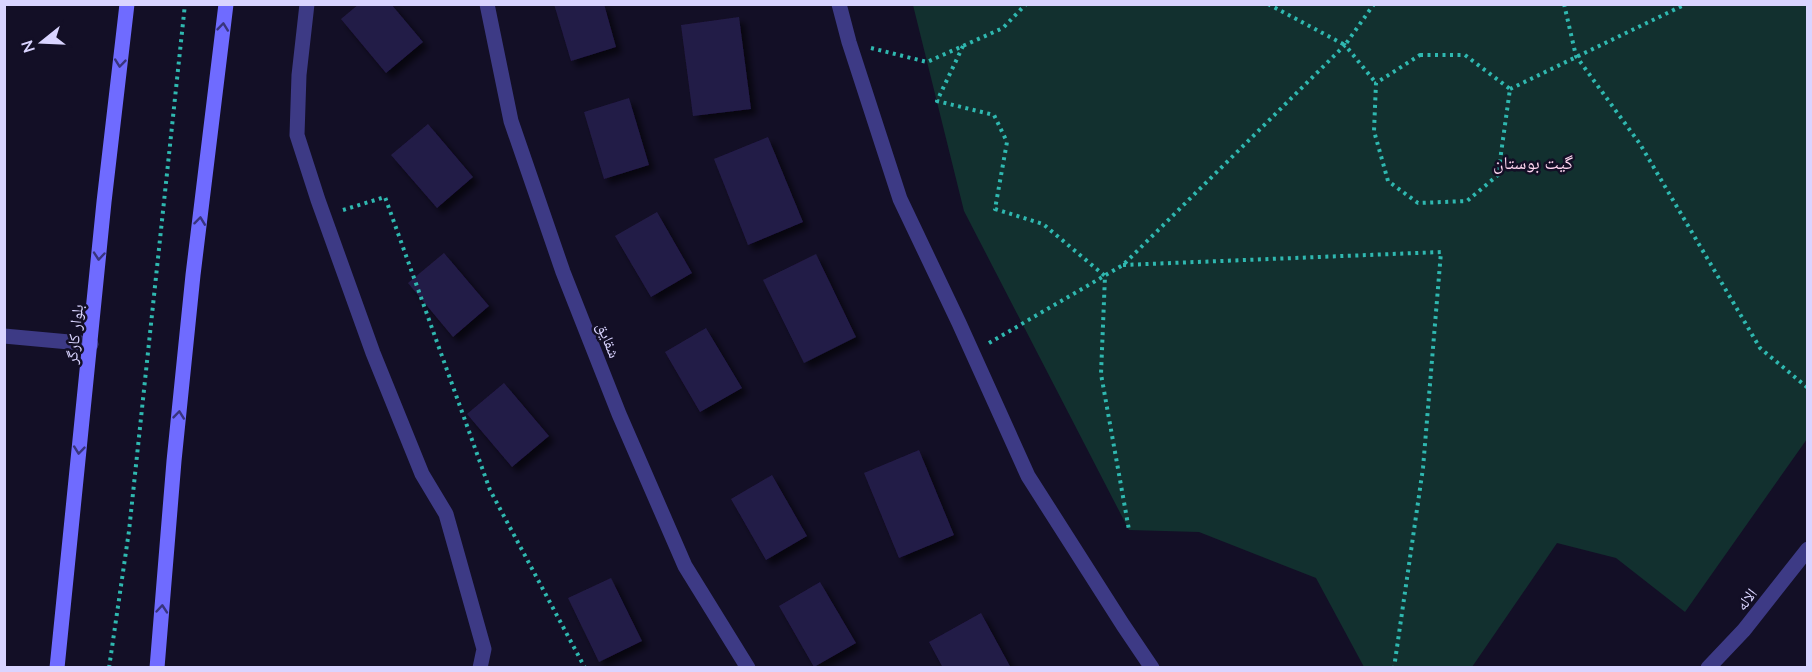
<svg xmlns="http://www.w3.org/2000/svg" width="1812" height="672" font-family="'Nunito Sans','Noto Naskh Arabic',sans-serif">
	<style>
		.green { fill: #12302f }
		.building { fill: #241b47; filter: url(#shadow) }
		.lines { fill: none; stroke-linecap: round; stroke-linejoin: round }
		.path { stroke: #2fb8b0; stroke-width: 4; stroke-dasharray: 3 4.5; stroke-linecap: butt }
		.street { stroke: #3d3a85; stroke-width: 15 }
		.secondary { stroke: #6f6bff; stroke-width: 15 }
		.oneway { stroke: #38347d }
		.labels { text-anchor: middle; stroke-width: 5; stroke-linejoin: round; paint-order: stroke }
		.street-label { font-size: 16px; fill: #d9d4ff; stroke: #130f26 }
		.neighbourhood-label { font-size: 18px; fill: #ffd6f0; stroke: #130f26 }
	</style>
	<defs>
		<filter id="shadow"><feDropShadow dx="5.5" dy="5.5" stdDeviation="3" flood-color="#0009"/></filter>
	</defs>
	<rect width="100%" height="100%" fill="#130f26"/>
	<path class="green" d="M913,5h894v434l-122,173 -69,-54 -59,-15 -85,124h-108l-48,-89 -117,-46 -70,-2 -165,-319z"/>
	<path class="building" d="M359,4h32l32,38 -37,31 -45,-54z
		M554,4h50l12,43 -45,14z
		M739,17l12,92 -58,7 -12,-91z
		M629,98l20,67 -45,14 -20,-67z
		M428,124l45,53 -36,31 -46,-53z
		M768,137l35,85 -55,23 -34,-86z
		M657,212l35,61 -41,24 -36,-61z
		M444,253l45,53 -36,31 -45,-54z
		M816,254l40,83 -52,26 -41,-83z
		M706,328l36,60 -42,24 -35,-60z
		M504,383l45,53 -37,31 -45,-53z
		M919,450l35,85 -55,23 -35,-85z
		M772,475l35,61 -41,24 -35,-61z
		M611,578l31,63 -43,21 -31,-64z
		M820,582l36,61 -42,24 -35,-61z
		M981,613l30,55h-68l-14,-26z"/>
	<g class="lines">
		<path class="path" d="M1268,4l77,41 29,-41
			M1564,4l12,52 64,88 120,204 48,40
			M963,46l-26,55 57,14 13,27 -12,67 48,15 62,52 -4,98 28,156
			M871,48l56,14 76,-34 23,-24
			M1420,55h45l45,34 -12,86 -31,26 -49,2 -30,-22 -14,-50 2,-48z
			M1510,89l176,-85
			M343,210l42,-13 105,293 95,178
			M1123,265l318,-13 -18,216 -29,200
			M989,343l134,-78 222,-220 31,38
			M109,668l20,-137 56,-527"/>
		<path class="street" d="M307,4l-8,71 -2,60 21,65 55,153 49,121 24,40 38,135 -4,19
			M487,4l24,117 52,151 56,142 66,152 63,102
			M839,4l10,38 51,157 59,124 69,153 95,149 29,43
			M4,336l87,8
			M1708,668l36,-38 64,-81"/>
		<path class="secondary" d="M57,668l47,-466 23,-198
			M157,668l17,-207 19,-186 33,-271"/>
	</g>
	<defs><path id="oneway-chevron" d="M-2-3.5L2.5 0L-2 3.5" fill="none" stroke-width="1.6" stroke-linecap="round" stroke-linejoin="round" transform="scale(1.5)"/></defs>
	<g class="oneway">
		<use href="#oneway-chevron" transform="translate(223 27) rotate(-84)"/>
		<use href="#oneway-chevron" transform="translate(120 63) rotate(96)"/>
		<use href="#oneway-chevron" transform="translate(200 221) rotate(-83)"/>
		<use href="#oneway-chevron" transform="translate(99 256) rotate(95)"/>
		<use href="#oneway-chevron" transform="translate(179 415) rotate(-84)"/>
		<use href="#oneway-chevron" transform="translate(79 450) rotate(96)"/>
		<use href="#oneway-chevron" transform="translate(162 609) rotate(-85)"/>
	</g>
	<g class="labels">
		<g class="street-label">
			<text transform="translate(74 334) rotate(-84)" y="6">بلوار کارگر</text>
			<text transform="translate(609 340) rotate(68)" y="6">شقایق</text>
			<text transform="translate(1746 599) rotate(-52)" y="6">الاله</text>
		</g>
		<g class="neighbourhood-label">
			<text x="1533" y="169">گیت بوستان</text>
		</g>
	</g>
	<rect width="1812" height="672" fill="none" stroke="#d9d4ff" stroke-width="12"/>
	<g transform="translate(42 42) rotate(252)" stroke="#130f26" stroke-width="4.5" paint-order="stroke">
	<path d="M0-4.5L10 22L0 15L-10 22Z" fill="#d9d4ff"/>
	<text y="-9" font-size="16" font-weight="bold" text-anchor="middle" fill="#d9d4ff">N</text>
	</g>
</svg>
